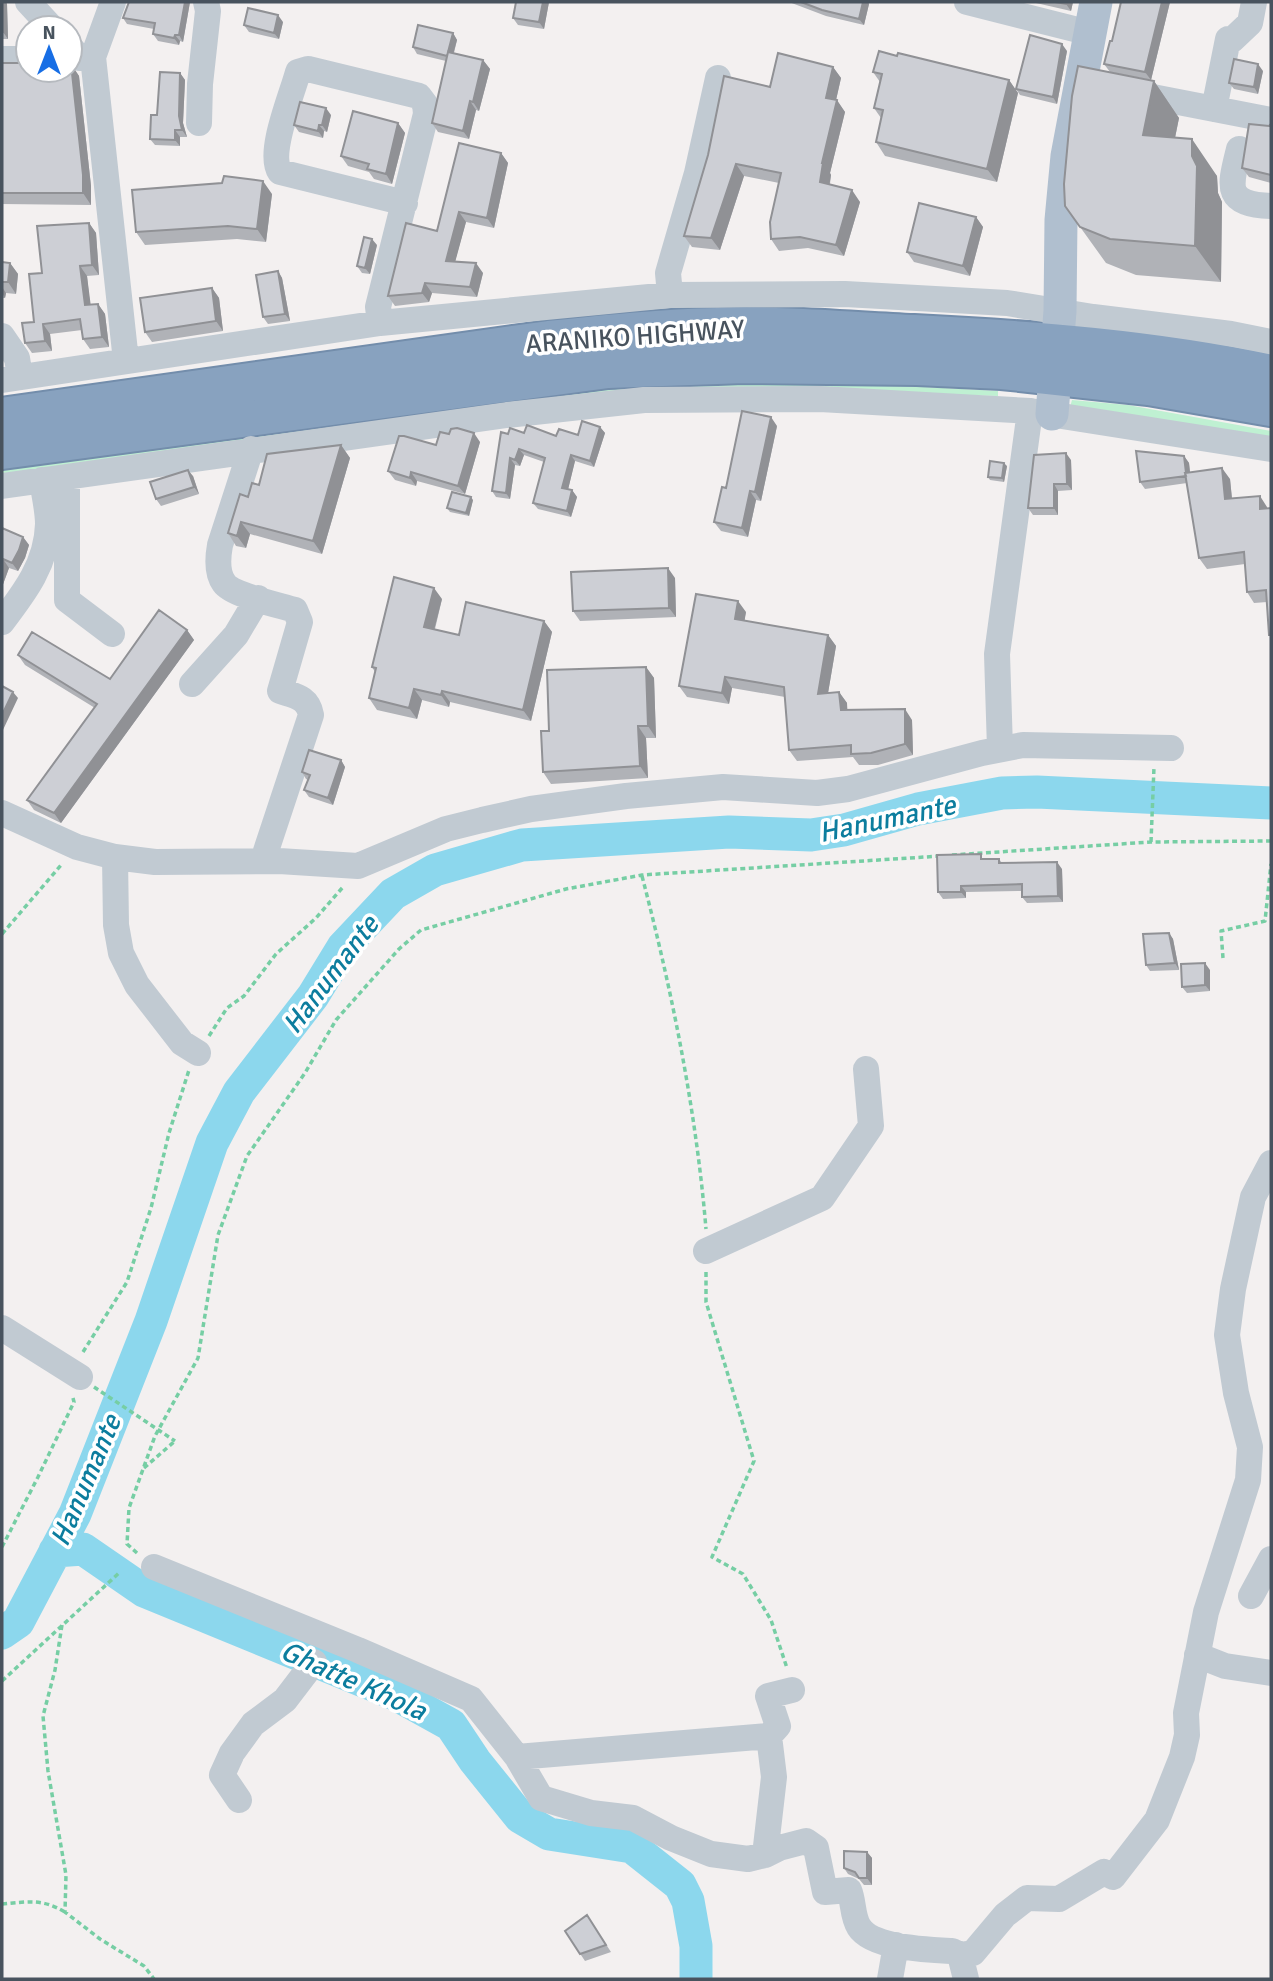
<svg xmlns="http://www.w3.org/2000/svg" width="1273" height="1981" font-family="Signika,sans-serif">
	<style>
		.green { fill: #bff0d2 }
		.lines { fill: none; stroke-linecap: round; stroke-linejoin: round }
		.river { stroke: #8cd7ed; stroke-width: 33 }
		.highway-casing { stroke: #738dab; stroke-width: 42 }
		.path { stroke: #76cea4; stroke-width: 3.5; stroke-dasharray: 5 3.5; stroke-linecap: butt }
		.minor { stroke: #c1cad2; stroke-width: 26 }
		.major { stroke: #b0bfcf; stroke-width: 33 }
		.highway { stroke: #88a2bf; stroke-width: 38 }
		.path-bridge { stroke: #76cea4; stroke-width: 3.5; stroke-dasharray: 5 3.5; stroke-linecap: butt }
		.wall { fill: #b0b2b7 }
		.shaded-wall { fill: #909195 }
		.building { fill: #cdcfd5; stroke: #909195; stroke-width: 2 }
		.labels { text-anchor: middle; stroke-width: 7; stroke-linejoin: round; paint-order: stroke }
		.street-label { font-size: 26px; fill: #48535e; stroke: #fff }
		.water-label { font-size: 28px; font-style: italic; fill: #0c7d9e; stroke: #fff }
	</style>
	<rect width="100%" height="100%" fill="#f3f0f0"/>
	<path class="green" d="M752,381l99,2 147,8v5l-148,-4 -848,85v-7l523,-75 74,-8z
		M1072,400l56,5 143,26v11l-201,-35z"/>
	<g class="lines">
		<path class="river" d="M55,1551l28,-2 61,42 251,103 56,31 24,36 45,56 29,17 83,13 48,38 8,16 8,45v33
			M2,1633l16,-11 57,-108 76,-193 61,-178 27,-51 74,-96 30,-49 50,-53 42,-24 87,-25 207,-13 82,3 33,-5 74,-21 84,-16 35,-1 234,11"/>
		<defs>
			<path id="highway" d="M2,417l547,-77c56,-6 113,-12 169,-13 65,-2 131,4 196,7 120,6 239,15 357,40
				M2,450l606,-81 136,-5 173,2 85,4 147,16 122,21"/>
		</defs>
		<use href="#highway" class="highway-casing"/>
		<path class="path" d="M1151,842l3,-75
			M952,855l199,-13 120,-1
			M642,876c30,115 54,234 64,353
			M2,934l60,-70
			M1223,958l-2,-27 44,-10 6,-57
			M209,1036l18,-28 17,-12 32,-42 40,-36 27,-31
			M706,1272v30l48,159 -42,96 31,17 28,46 16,48
			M83,1352l44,-70 24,-74 18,-75 20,-63
			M144,1468l31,-27
			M2,1547l36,-70 36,-75 -1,-4
			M137,1553l-10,-9 2,-36 26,-72 43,-78 20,-123 29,-79 58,-83 31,-53 63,-71 22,-19 145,-41 76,-14 299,-19
			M62,1625l-7,45 -12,46 5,55 18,104 -1,37 35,27 44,27 10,13
			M2,1681l117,-108
			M2,1904c26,-2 39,-6 63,8"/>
		<path class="minor" d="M28,2l24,26
			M113,2l-20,55 33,304
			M967,2l123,31
			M70,47l10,11
			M2,59h26
			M1132,93l139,27
			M1214,109l14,-70 4,1 18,-17 4,-21
			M199,123l1,-39 8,-73 -2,-9
			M1239,149c-9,37 -16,55 32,57
			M670,295l-2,-22 29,-100 21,-95
			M380,323l-2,-16 48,-193 -1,-10 -6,-8 -111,-27 -10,3c-6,23 -31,81 -18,100l125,31
			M2,336l15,22 3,19
			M2,380l378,-57 290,-28 175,-1 162,9 86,14 138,17 40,8
			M251,449l-31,96c-2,11 -4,27 4,38 8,12 55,22 71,27l5,12 -20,69c15,5 28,6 31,24l-46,139v7
			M67,477v123l45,34
			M2,486l505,-71 137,-15 176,-1 210,12 241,38
			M2,622c23,-30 45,-59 46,-98 0,-14 -4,-30 -6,-44
			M192,684l44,-49 22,-37
			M1000,749l-3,-95 33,-243
			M2,813l75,34 38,10 1,68 5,28 16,32 45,58 16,10
			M115,857l40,5 124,-1 79,5 88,-37 36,-9 49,-11 95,-13 97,-9 94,6 31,-4 134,-36 41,-8 148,3
			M706,1251l116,-53 49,-72 -5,-57
			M2,1328l78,49
			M154,1567l204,83 113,49 46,58 252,-21
			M1251,1596l20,-37
			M1197,1655l28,11 46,7
			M792,1690l-24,6 10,30 -9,10 5,41 -9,78 14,-7 27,-7 10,7 9,44 24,-2c5,12 3,26 10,37 13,21 70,23 93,24l8,4 6,24
			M517,1757l24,41 50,15 42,5 38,20 40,16 37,5 17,-4
			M239,1800l-17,-25 10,-22 21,-29 32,-24 29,-38
			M960,1955l13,-2 32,-38 22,-17 32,1 45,-27 9,5 44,-57 25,-63 5,-22 -1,-22 20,-101 42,-132 2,-33 -14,-54 -9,-58 6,-46 20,-92 18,-34
			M890,1979l6,-34"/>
		<path class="major" d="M1052,414l8,-103 1,-91 6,-64 29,-154"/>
		<use href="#highway" class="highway"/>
		<path class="path-bridge" d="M94,1387l81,54"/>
	</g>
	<path class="wall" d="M2,2h4l1,2 1,35h-6z
		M190,2l-7,40 -3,-1 -1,4 -21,-4 -5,-7 1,-5 -27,-5 -4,-6z
		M516,2h33l-5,27 -26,-4 -5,-7z
		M789,2h79l1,2 -5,21 -38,-9z
		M1035,2h38l-2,9 -35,-8z
		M1170,2l-19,78 -41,-8 -6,-8 8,-23z
		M283,22l-4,17 -30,-7 -5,-7z
		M453,33l4,7 -3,13 29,7 7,9 -11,42 -3,-1 -7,29 -31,-7 -6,-9 14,-62 -29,-7 -4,-7z
		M1067,51l-10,53 -37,-9 -4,-6z
		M897,56l112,24 9,13 -21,89 -112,-26 -9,-14 5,-24 -7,-10 6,-26 -7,-10z
		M2,63l69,1 8,12 12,110v19l-89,-1z
		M833,67l8,11 -5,22 9,12 -15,61 1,2 -1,9 30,18 -16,54 -36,-8 -29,3 -8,-12 8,-56 -35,-7 -24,74 -28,-3 -8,-11 86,-149z
		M1263,71l-5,23 -24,-5 -5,-6z
		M180,73l5,7 -2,43 4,14h-7v9l-25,-1 -5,-6 7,-24z
		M1154,81l25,37 -4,20 42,38 1,17 4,9 -1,80 -85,-7 -30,-12 -41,-57z
		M331,115l-4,17 -3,-1 -1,7 -24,-6 -5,-7z
		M398,123l7,10 -13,51 -18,-5 -5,-7 -21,-6 -7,-10z
		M1271,124v59l-22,-6 -7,-9 27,-42z
		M501,153l7,10 -14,65 -28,-6 -11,39 28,12 -6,24 -45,-4 -3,9 -34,4 -7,-10 49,-65z
		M272,194l-6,48 -29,-3 -92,6 -9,-13z
		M976,217l7,10 -13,49 -56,-14 -7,-10z
		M89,223l7,10 3,42 -12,1 3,29 8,-1 7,10 4,33 -19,2 -7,-10 -1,-9 -32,4 2,17 -20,2 -7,-10 9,-21 8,-49z
		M377,245l-7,29 -8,-1 -5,-7z
		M2,262l8,1 8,11 -2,20 -10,-1 -1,5h-3z
		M278,271l4,7 8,43 -22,3 -5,-7z
		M212,288l7,10 4,33 -71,11 -7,-10z
		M777,426l-16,75 -5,-1 -8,37 -27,-6 -7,-9 12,-34z
		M600,427l5,6 -11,34 -19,-6 -7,28 4,1 5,7 -6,20 -33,-8 -5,-6 11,-41 -20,-7 -4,11 -5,-1 -5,34 -14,-2 -4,-6 16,-57 16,-1 32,3 22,-1z
		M449,434l31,8 -15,52 -48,-13 -1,5 -21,-6 -7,-9 48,-26z
		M341,445l9,13 -28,96 -72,-20 -4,14 -10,-2 -8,-13 20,-36z
		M1184,456l5,7 1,9 40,7 2,19 35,10h4v129l-2,-2 -2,-33 -13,1 -7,-11 -2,-28 -38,5 -8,-11 -12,-75 -42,6 -5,-7z
		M1071,460l1,30 -14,1v24h-25l-5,-7z
		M1007,466l-3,16 -14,-2 -2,-3z
		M193,476l6,18 -38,12 -5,-7z
		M473,500l-4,16 -19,-4 -3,-4z
		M2,528l21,9 6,8 -4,13 -7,13 -9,-3 -7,19z
		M675,578l1,39 -96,4 -7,-10z
		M442,599l-7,30 24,6 85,-14 8,11 -21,89 -81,-19 -1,5 -27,-7 -5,19 -40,-9 -8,-12 6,-26 -3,-5z
		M746,612l-2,9 84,14 8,11 -8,47 11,-1 8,11v7l65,10 1,35 -35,10h-19l-6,-8 -56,4 -8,-11 -4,-53 -53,-9 -3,16 -42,-7 -8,-11z
		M187,630l7,10 -133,183 -27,-13 -7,-10 68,-92 -70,-43 -7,-10 92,24z
		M646,667l8,11 2,60h-10l2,40 -97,6 -8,-12 6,-41z
		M341,760l4,7 -12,38 -24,-8 -5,-7 4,-10 -2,-1 -4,-7z
		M984,859h15l3,4 60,6 1,33 -36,1 -5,-6v-6l-56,1v6l-23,1 -5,-7z
		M1169,933l4,6 6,31 -29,1 -4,-6z
		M1210,970v21l-23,2 -5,-6z
		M867,1852l5,6v27h-8l-5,-6 -11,-5 -4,-6z
		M587,1915l24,37 -26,9 -20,-30z"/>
	<path class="shaded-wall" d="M3,2h3l1,2 1,35 -5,-7z
		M185,2h5l-7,40 -4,-7z
		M543,2h6l-5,27 -5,-7z
		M863,2h5l1,2 -5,21 -5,-6z
		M1067,2h6l-2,9 -5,-7z
		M1162,2h8l-19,78 -6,-8z
		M278,15l5,7 -4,17 -5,-6z
		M453,33l4,7 -6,22 -4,-6z
		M175,35l5,6 -1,4 -5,-7z
		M1062,44l5,7 -10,53 -4,-7z
		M483,60l7,9 -11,42 -6,-9z
		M71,64l8,12 12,110v19l-8,-12z
		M1258,64l5,7 -5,23 -4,-7z
		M833,67l8,11 -7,31 -8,-11z
		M180,73l5,7 -2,43 4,14 -5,-7 -3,-14z
		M1009,80l9,13 -21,89 -10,-13z
		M1154,81l25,37 -11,54 -25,-37z
		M837,100l8,12 -15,61 1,2 -3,18 -8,-11 2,-19z
		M470,101l6,9 -7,29 -6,-8z
		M326,108l5,7 -4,17 -5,-7z
		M398,123l7,10 -13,51 -6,-10z
		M319,125l5,6 -1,7 -5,-7z
		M175,130l5,7v9l-5,-6z
		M1192,139l25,37 1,17 4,9 -1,80 -26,-36z
		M501,153l7,10 -14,65 -7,-10z
		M736,164l8,12 -24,74 -9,-12z
		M263,181l9,13 -6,48 -9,-13z
		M852,190l8,12 -16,54 -8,-11z
		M459,212l7,10 -13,48 -7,-9z
		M976,217l7,10 -13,49 -7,-10z
		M89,223l7,10 3,42 -7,-10z
		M372,239l5,6 -7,29 -5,-6z
		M10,263l8,11 -2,20 -8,-12z
		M476,263l7,10 -6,24 -7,-10z
		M80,266l7,10 5,39 -7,-10z
		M278,271l4,7 8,43 -5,-7z
		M425,283l7,10 -3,9 -7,-9z
		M2,287l4,6 -1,5 -3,-5z
		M212,288l7,10 4,33 -7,-10z
		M98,304l7,10 4,33 -7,-10z
		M43,324l7,10 2,17 -7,-10z
		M771,417l6,9 -16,75 -6,-9z
		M600,427l5,6 -11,34 -4,-6z
		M474,433l6,9 -15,52 -7,-8z
		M341,445l9,13 -28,96 -9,-13z
		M519,449l5,6 -4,11 -5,-6z
		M1066,453l5,7 1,30 -5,-6z
		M571,455l4,6 -8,33 -5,-6z
		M1184,456l5,7 2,19 -4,-6z
		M510,458l5,7 -5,34 -4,-6z
		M1004,463l3,3 -3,16 -2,-4z
		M1222,468l8,11 3,31 -8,-11z
		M188,470l5,6 6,18 -5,-7z
		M411,472l6,9 -1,5 -6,-8z
		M1054,484l4,7v24l-4,-7z
		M572,490l5,7 -6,20 -4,-6z
		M750,491l6,9 -8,37 -6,-9z
		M1260,496l7,11 1,13 -8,-11z
		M471,497l2,3 -4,16 -3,-3z
		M241,522l9,12 -4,14 -9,-12z
		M23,537l6,8 -4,13 -7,13 -6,-8z
		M3,559l6,9 -7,19v-24z
		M668,568l7,10 1,39 -7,-9z
		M434,588l8,11 -10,39 -8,-11z
		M738,601l8,11 -3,18 -8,-11z
		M544,621l8,11 -21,89 -8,-11z
		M187,630l7,10 -133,183 -7,-10z
		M828,635l8,11 -10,59 -8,-11z
		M646,667l8,11 2,60 -8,-12z
		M725,677l7,11 -3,16 -7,-11z
		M414,689l8,11 -5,19 -8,-11z
		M442,691l8,11 -1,5 -8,-12z
		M13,692l5,6 -16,34v-17z
		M839,692l8,11 1,18 -7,-11z
		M905,709l7,11 1,35 -8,-11z
		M638,726l8,12 2,40 -8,-12z
		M341,760l4,7 -12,38 -5,-7z
		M1057,862l5,7 1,33 -5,-6z
		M961,886l5,6v6l-5,-6z
		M1169,933l4,6 6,31 -4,-7z
		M1205,963l5,7v21l-5,-6z
		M867,1852l5,6v27l-5,-7z"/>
	<path class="building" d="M2,2h1v30h-1z
		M129,2h56l-6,33h-4l-1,3 -21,-4 2,-11 -32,-5z
		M516,2h27l-4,20 -26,-4z
		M801,2h62l-4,17 -37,-9z
		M1055,2h12l-1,2z
		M1121,2h41l-17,70 -41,-8 6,-23h2z
		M248,8l30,7 -4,18 -30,-8z
		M418,25l35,8 -6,23 -34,-9z
		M1030,35l32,9 -9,53 -37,-8z
		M879,51l18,5 1,-3 111,27 -22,89 -111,-27 7,-32 -9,-2 8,-34 -9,-2z
		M448,52l35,8 -10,42 -3,-1 -7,30 -31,-8z
		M778,53l55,14 -7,31 11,2 -15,63h1l-3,19 32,8 -16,55 -36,-8 -29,2 -1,-17 11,-49 -45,-9 -25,74 -27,-2 24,-81 16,-79 46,11z
		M1234,59l24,5 -4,23 -25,-4z
		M28,60v10h42v-7l1,1 12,111v18h-81v-130h18z
		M1078,66l76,15 -11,54 49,4v17l5,10 -2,80 -85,-7 -30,-12 -15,-21 -1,-22 8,-88z
		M160,72l20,1 -1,43 3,14h-7v10l-25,-1 1,-24h6z
		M300,102l26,6 -4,17h-3l-1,6 -24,-6z
		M353,111l45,12 -12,51 -19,-5 2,-5 -28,-8z
		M1249,124l20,2 2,-2v51l-29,-7z
		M459,143l42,10 -14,65 -28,-6 -13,49 30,2 -6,24 -45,-4 -3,10 -34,3 18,-73 31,8z
		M224,176l39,5 -6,48 -29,-3 -92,6 -4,-42 90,-7z
		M919,203l57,14 -13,49 -56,-14z
		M89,223l3,42 -12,1 5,39 13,-1 4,33 -19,2 -3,-20 -37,5 2,17 -20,2 -3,-20 12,-1 -5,-48 13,-1 -5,-47z
		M364,237l8,2 -7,29 -8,-2z
		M2,262l8,1 -2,19h-6z
		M278,271l7,43 -22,3 -7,-42z
		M212,288l4,33 -71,11 -5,-34z
		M742,411l29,6 -16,75 -5,-1 -8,37 -28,-6 8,-35 4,1z
		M582,421l18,6 -10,34 -19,-6 -9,33 10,2 -5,21 -34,-8 12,-45 -26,-9 -4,11 -5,-2 -4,35 -14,-2 9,-59 7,2 2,-6 14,5 3,-8 29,11 3,-7 19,6z
		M457,428l17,5 -16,53 -47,-14 -1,6 -22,-7 11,-35h5l32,9 4,-13 9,2 2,-5z
		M341,445l-28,96 -72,-19 -4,14 -9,-3 12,-39 8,3 4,-14 7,2 8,-31z
		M1136,451l48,5 2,17h-1l1,3 -46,6z
		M1066,453l1,31h-13v24h-26l6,-53z
		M990,461l14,2 -2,15 -14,-1z
		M1222,468l3,31 35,-3v13l11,-1v127h-2l-3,-45 -19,2 -3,-40 -45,6 -14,-85z
		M188,470l6,17 -38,12 -6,-17z
		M452,492l19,5 -5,16 -19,-5z
		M2,528l21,9 -4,13 -7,13 -9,-4 -1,4z
		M668,568l1,40 -96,3 -2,-39z
		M394,577l40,11 -10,39 35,8 7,-33 78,19 -21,89 -81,-19 -1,4 -27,-6 -5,19 -40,-10 7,-30 -4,-1z
		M696,594l42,7 -3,18 93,16 -10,59 21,-2 2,18 64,-1v35l-34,9 -20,1v-9l-62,5 -5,-63 -59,-10 -3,16 -43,-7z
		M159,610l28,20 -133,183 -27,-13 70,-96 -79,-49 14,-23 78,47z
		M646,667l2,59h-10l2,40 -97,6 -2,-41h8l-2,-61z
		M2,686l11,6 -11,23z
		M309,750l32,10 -13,38 -24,-8 6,-15 -8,-3z
		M981,854v5h18v4l58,-1 1,34 -36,1v-13l-61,2v6h-23l-1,-37z
		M1169,933l6,30 -29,2 -3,-31z
		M1205,963v22l-23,2 -1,-23z
		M844,1851l23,1v26h-8l-4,-6 -11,-4z
		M587,1915l19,30 -26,9 -15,-23z"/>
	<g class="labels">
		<g class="street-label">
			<text transform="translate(635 336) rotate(-4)" y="9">ARANIKO HIGHWAY</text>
		</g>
		<g class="water-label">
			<text transform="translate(887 818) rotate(-12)" y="10">Hanumante</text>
			<text transform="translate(330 974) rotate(-53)" y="10">Hanumante</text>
			<text transform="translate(85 1480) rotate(-67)" y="10">Hanumante</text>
			<text transform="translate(354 1680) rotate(24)" y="10">Ghatte Khola</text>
		</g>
	</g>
	<rect width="1273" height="1981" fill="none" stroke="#48535e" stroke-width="7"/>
	<g transform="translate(49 49)"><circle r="33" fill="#ffffff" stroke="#b6babf" stroke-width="2"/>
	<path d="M0-5L12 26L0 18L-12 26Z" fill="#176ee5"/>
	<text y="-10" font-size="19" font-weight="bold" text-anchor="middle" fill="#48535e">N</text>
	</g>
</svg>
